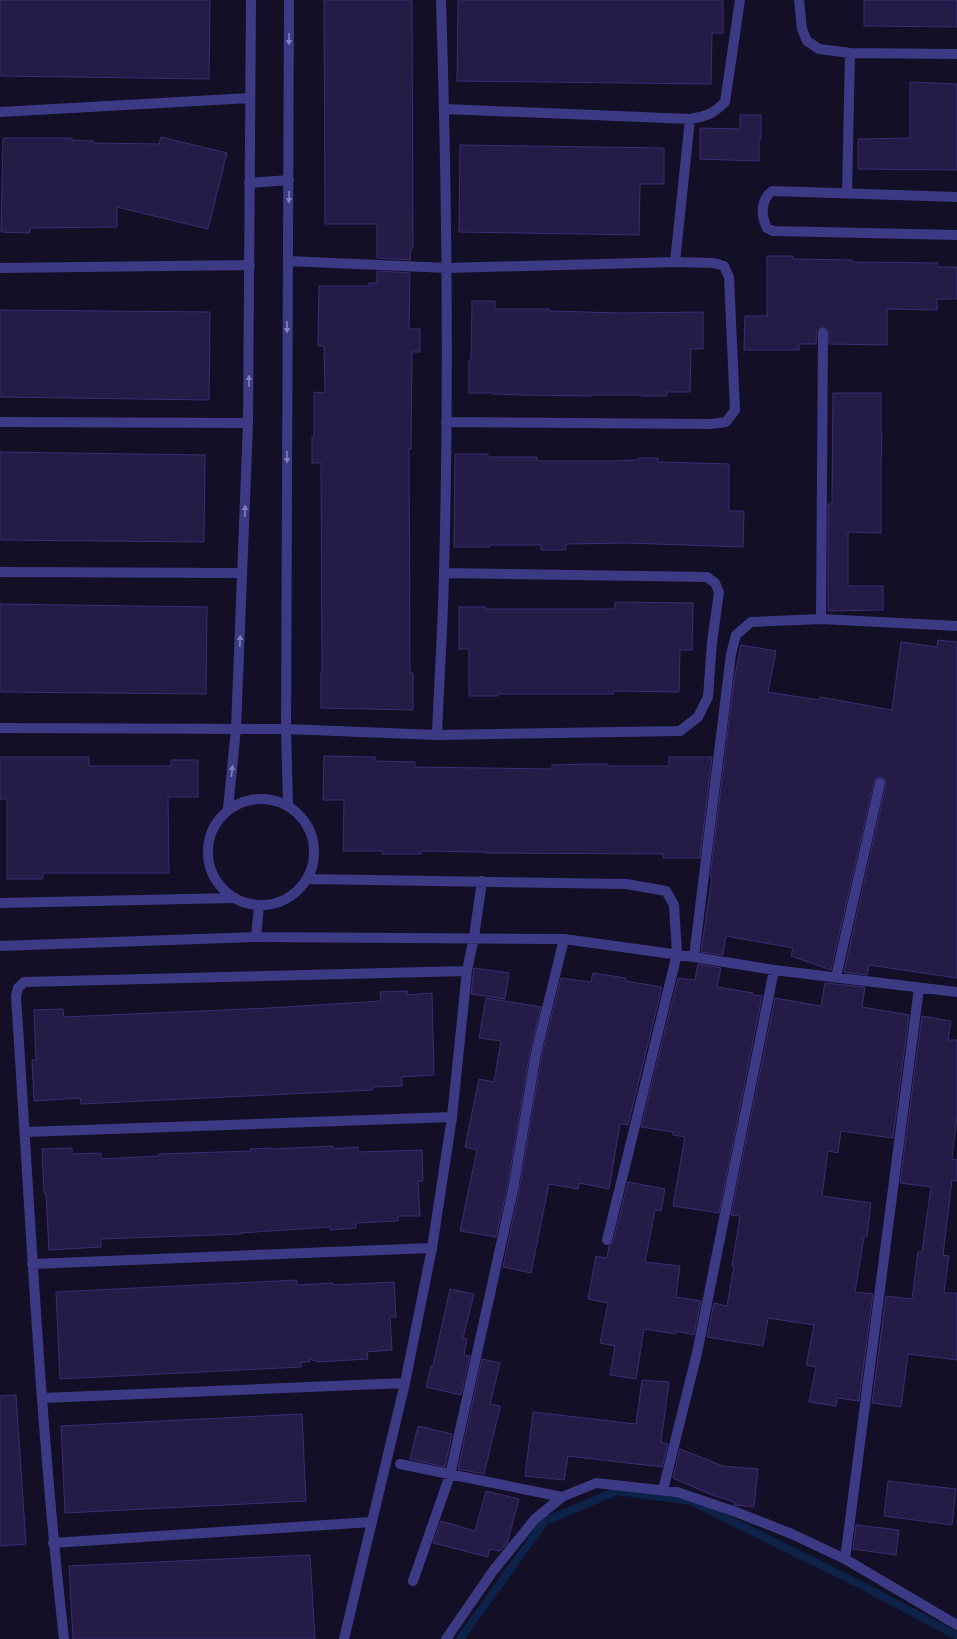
<svg xmlns="http://www.w3.org/2000/svg" width="957" height="1639" font-family="Signika,sans-serif">
	<style>
		.lines { fill: none; stroke-linecap: round; stroke-linejoin: round }
		.stream { stroke: #0c2248; stroke-width: 8 }
		.building { fill: #241b47; stroke: #3b2d73 }
		.minor { stroke: #3d3a85; stroke-width: 10 }
		.oneway { fill: #837fbc }
	</style>
	<rect width="100%" height="100%" fill="#130f26"/>
	<g class="lines">
		<path class="stream" d="M460,1639l85,-118 72,-30 74,10 176,87 90,48"/>
	</g>
	<path class="building" d="M0,0h210l-1,79 -209,-3z
		M324,0h88l1,248h-2l-1,12 -33,-2v-34h-52z
		M458,0h265v33h-11l-1,51 -254,-3z
		M864,0h93v27l-93,-1z
		M910,82l47,2v86l-99,-1v-30l52,-1z
		M740,115h21v24h-2v22l-59,-2v-31l40,1z
		M161,137l66,16 -19,76 -91,-22v20l-87,1v5l-29,-1 2,-94h69v2l21,1v2l66,1z
		M460,145l204,3v36h-24l-1,51 -180,-3z
		M767,256h26v3l59,1v2l86,1v4h19v32h-20v11l-50,-1v36l-58,-1v-14l-6,-3 -6,3 -1,14h-17v6h-55l1,-34h22z
		M377,271l33,2 -1,56h11v23h-8l-1,97h-2l1,224h3v37l-92,-2v-36h1l-1,-209h-9v-26h2v-45l11,1 -1,-47h-6l1,-60h50v-3h8z
		M472,301h23v8h54v2l72,2 82,-1v37h-12l-1,43h-23v4h-25v-1h-51v1l-70,-1 -28,-1v-1h-24v-33h2z
		M0,310l210,2 -1,88 -209,-3z
		M833,393h48v40h1l-1,32v68l-33,-1v54h35v24l-55,1v-107h4z
		M0,452l205,3 -1,87 -204,-2z
		M455,454h33v3h49v4h75l26,-1v-2h20v4l71,2v47h15l-1,36 -115,-4 -62,1v6h-25v-5h-51v2h-36z
		M615,602l78,1 -1,47h-12l-1,42 -65,-1v3h-116v2h-29v-47h-10v-42h27v2h129z
		M0,604l207,3 -1,87 -206,-2z
		M938,640l19,2v336l-88,-13 -2,10 -23,-3 42,-188 -1,-5 -4,-2 -5,1 -2,4 -43,188 -40,-14 2,-8 -67,-12 -3,19 -22,-3 11,-75h-2l24,-197 7,-35 35,6 -8,41 51,8 1,-3 72,13 9,-68 36,5z
		M324,756l52,1 -1,4 40,1v5l137,2v-4l35,-1h21v2h61v-9h43l-12,101h-37v-4l-179,-1v-1l-63,-1v3h-39v-3h-39l1,-51h-21z
		M0,757h89v9h82v-6h27v37h-30l1,76h-126v6h-36v-80h-7z
		M698,964l23,4 -4,19 36,6v2l9,1 -43,217 -46,-7 12,-69 -12,-2v-3l-32,-5 37,-149 17,2z
		M474,968l35,5 -4,26 -34,-5z
		M593,973l33,5 -1,3 37,6 -34,138 -8,-1 -11,65 -30,-6 -1,6 -29,-5 -18,89 -28,-6 16,-76 23,-137 19,-76 30,4z
		M825,983l40,4 -3,20 47,8 -16,123 -52,-7 -3,22 -10,-2 -6,45 49,7 -4,34h-3l-9,55 18,2 -14,107 -22,-3 -1,8 -27,-4 7,-35 -10,-2 8,-40 -46,-7 -5,28 -56,-9 7,-34 13,3 7,-40h-2l8,-50 -9,-1 44,-217 46,8z
		M407,991l1,4 24,-2 2,82 -32,2v9l-29,1v3l-292,14 -1,-6 -46,3 -2,-41h4l-2,-50 29,-1 1,8 205,-9 112,-7 -1,-9z
		M486,998l55,9 -11,45 -23,137 -11,48 -36,-6 17,-81 -12,-3 14,-68 15,3 7,-41 -22,-3z
		M922,1016l29,5 -3,19h9v76l-5,43 5,1v21l-5,-1 -9,75 6,1 -5,37h13v67l-49,-6 -7,53 -29,-4 14,-107 26,3 6,-47h4l9,-65 -31,-4z
		M333,1146v3l25,-2v5l64,-2 1,31h-5l2,35h-22v5l-42,2v5l-26,2v-3l-89,6v1l-140,5v8l-52,3 -3,-57h-2l-2,-44 30,-1v6l29,-1v6l58,-3v-2l92,-3 -1,-2 23,-1v1z
		M628,1182l37,7 -4,22 -6,-1 -10,52 35,4 -4,31 25,4 -7,34 -18,-4v3l-32,-5 -8,50 -26,-4 5,-29 -15,-3 8,-40 -20,-4 8,-43 11,2 2,-12 4,-4z
		M297,1280v5l36,-2 1,2 60,-3 2,35h-6l2,33 -25,2 1,7 -50,3 -8,-3 -1,3h-8v5l-241,12 -4,-87z
		M450,1289l24,5 -11,44 4,1 -3,16 6,1 -9,39 -35,-8 5,-21h2z
		M482,1359l18,4 -10,41 10,2v2l-16,66 -26,-5z
		M642,1380l27,2 -8,60 7,2 -6,23 -94,-11 -4,24 -39,-4 8,-64 103,12z
		M16,1395l10,149 -26,2v-150z
		M302,1414l4,87 -241,12 -4,-87z
		M418,1426l34,8 -7,33 -35,-8z
		M680,1449l43,17 35,3 -4,38 -20,-2v-3l-22,-7 -39,-17z
		M888,1481l68,8 -4,36 -68,-9z
		M486,1491l33,8 -12,45 -7,7 -10,-2 -2,8 -55,-14 8,-22 34,10z
		M856,1525l43,5 -3,25 -43,-6z
		M310,1555l5,84h-242l-4,-73z"/>
	<g class="lines">
		<path class="minor" d="M799,0l3,29 5,12 12,8 31,4 107,1
			M445,109l245,10c17,-3 23,-5 35,-17l15,-102
			M0,112l250,-14
			M249,183l40,-3
			M847,193l3,-140
			M957,197l-185,-6c-12,10 -11,25 -5,37l6,3 184,4
			M288,261l159,7 228,-6 39,1 10,3 5,11 6,133 -9,12 -15,2 -265,-2
			M675,262l15,-143
			M0,268l250,-3
			M0,422l248,1
			M0,572l242,1
			M821,619l2,-286
			M0,728l286,1 151,6 243,-4 18,-14 10,-20 4,-55 7,-50 -4,-9 -8,-6 -263,-4
			M437,735c2,-54 6,-108 7,-163 5,-190 3,-381 -3,-572
			M208 852a53 53 0 1 1 106 0a53 53 0 1 1-106 0Z
			M288,805l-2,-76 3,-729
			M228,809l8,-80 12,-306 3,-423
			M308,879l318,5 40,7 8,14 3,49 -70,286
			M0,903l234,-5
			M256,937l3,-31
			M0,946l256,-9 308,2 130,18 80,13 183,22
			M694,957l37,-303 5,-19 15,-13 70,-3 136,7
			M836,977l44,-194
			M25,1132l427,-15
			M32,1264l400,-16
			M43,1398l362,-15
			M400,1464l162,33
			M663,1490l34,-137 77,-383
			M53,1543l318,-21
			M845,1559l74,-571
			M413,1581l37,-106 63,-285 23,-137 28,-114
			M64,1639c-24,-214 -34,-429 -48,-643l2,-8 6,-6 443,-11
			M344,1639l61,-256 27,-135 20,-131 15,-146 7,-34 8,-56
			M446,1639l47,-68 42,-52 27,-22 34,-14 81,9 59,20 56,22 53,25 112,66"/>
	</g>
	<defs><path id="oneway-solid" d="M-6-.8H1V-3.2L6.5 0L1 3.2V.8H-6Z"/></defs>
	<g class="oneway">
		<use href="#oneway-solid" transform="translate(289 39) rotate(90)"/>
		<use href="#oneway-solid" transform="translate(289 197) rotate(91)"/>
		<use href="#oneway-solid" transform="translate(287 327) rotate(90)"/>
		<use href="#oneway-solid" transform="translate(249 381) rotate(-90)"/>
		<use href="#oneway-solid" transform="translate(287 457) rotate(90)"/>
		<use href="#oneway-solid" transform="translate(245 511) rotate(-88)"/>
		<use href="#oneway-solid" transform="translate(240 641) rotate(-88)"/>
		<use href="#oneway-solid" transform="translate(232 771) rotate(-84)"/>
	</g>
</svg>
